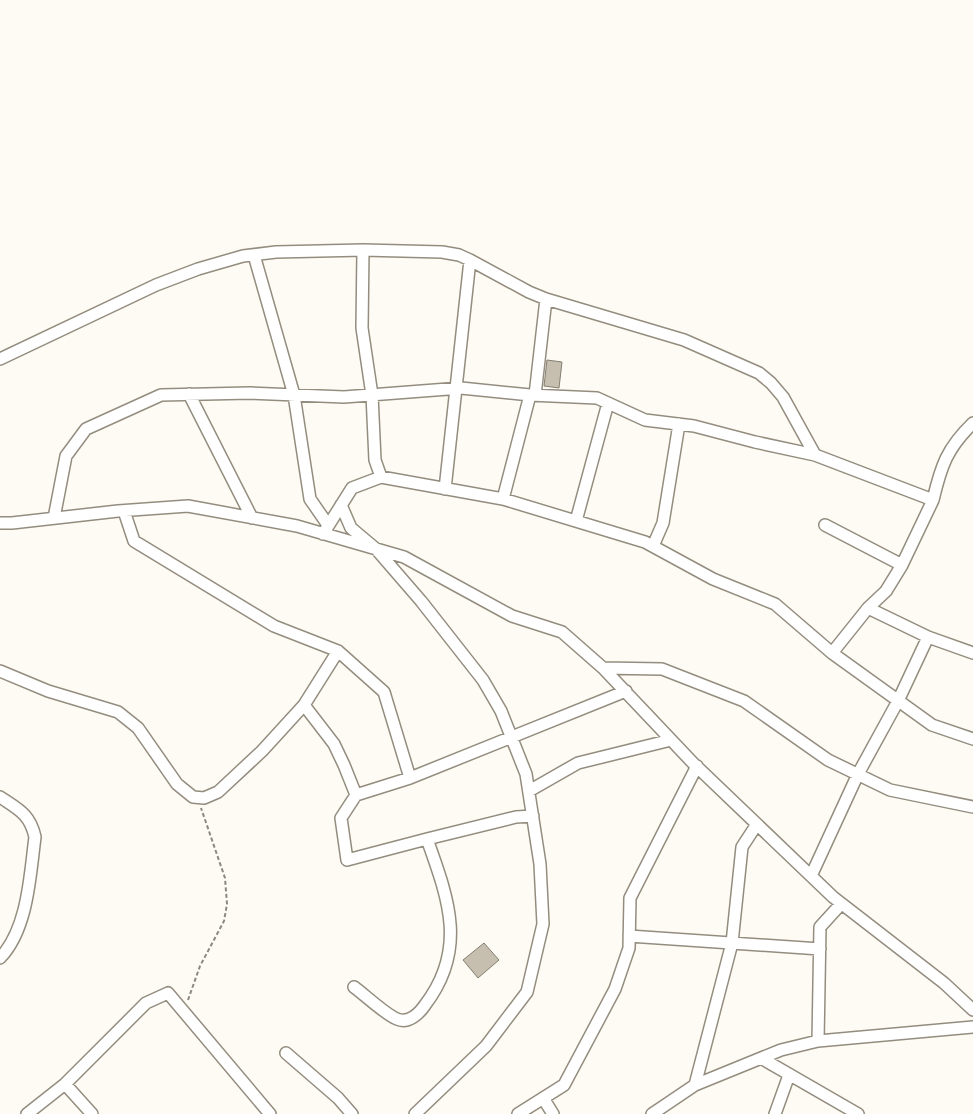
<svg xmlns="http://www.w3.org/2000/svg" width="973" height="1114" font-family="'Public Sans',sans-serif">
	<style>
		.building { fill: #c6bfb0; stroke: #857f71 }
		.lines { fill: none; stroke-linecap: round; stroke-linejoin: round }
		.minor-casing { stroke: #948d7f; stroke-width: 14 }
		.path { stroke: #8b8882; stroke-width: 2; stroke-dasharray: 4 2.5; stroke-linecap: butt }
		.minor { stroke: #fff; stroke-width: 11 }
	</style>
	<rect width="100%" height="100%" fill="#fefbf4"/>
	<path class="building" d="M547,360l15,2 -3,26 -15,-2z
		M484,943l15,17 -21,18 -15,-18z"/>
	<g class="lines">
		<defs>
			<path id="minor" d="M363,250l-1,78 10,67 3,65 6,17
				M254,255l40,140 16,104 18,26
				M0,359l156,-74 42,-16 45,-13 33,-4 87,-2 79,2 17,3 11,5 59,32 17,7 138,41 75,33 12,10 12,14 32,58 118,45 -31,65 -16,26 -18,17 -36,45
				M189,394l63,124
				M535,395l11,-96
				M445,489l25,-229
				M503,499l27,-104
				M933,500c8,-34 14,-52 40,-77
				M341,505l10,23 25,21 45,52 62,79 18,31 25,63 14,90 3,60 -16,68 -41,54 -71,68
				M124,511l10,30 140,85 64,25 46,41 26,86
				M54,518l12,-62 20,-27 75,-34 89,-2 94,4 117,-9 69,7 67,3 48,22 49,6 61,16 60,13
				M576,521l32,-118
				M0,523h12l106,-12 70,-5 109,20 107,31 108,59 50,16 41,36 90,95 140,134 111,86 29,27
				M825,525l77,40
				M323,534l29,-46 29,-11 122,22 142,43 68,37 62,25 57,49 100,72 41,14
				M653,546l10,-23 16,-99
				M868,608l60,29 45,16
				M603,668l59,1 82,32 84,59 62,30 83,17
				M0,671l48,20 70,21 20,16 39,56 16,13 11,1 14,-6 44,-41 42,-46 34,-54
				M304,705l30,39 10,21 12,30
				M529,791l49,-28 93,-23
				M0,797c18,12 30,17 35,40 -5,38 -7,92 -35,121
				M533,816l-17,1 -89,22 -80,21 -6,-42 15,-23 54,-17 216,-87
				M811,876l47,-102 40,-73 30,-64
				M629,936l191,13
				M354,987c11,8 32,28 43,32 11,5 22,-5 28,-14 43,-56 23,-107 2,-166
				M818,1041l2,-114 21,-23
				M286,1053l52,45 14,16
				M761,1058l97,56
				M65,1084l27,30
				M695,1085l37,-142 10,-96 15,-23
				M543,1098l10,16
				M27,1114l38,-30 81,-81 22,-10 102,121
				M518,1114l46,-29 51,-96 14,-41 1,-50 67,-132
				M652,1114l43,-29 86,-35 37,-9 155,-14
				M775,1114l14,-39"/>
		</defs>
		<use href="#minor" class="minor-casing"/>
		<path class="path" d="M188,1000l12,-34 24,-45 3,-17 -2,-26 -24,-70"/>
		<use href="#minor" class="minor"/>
	</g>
</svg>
